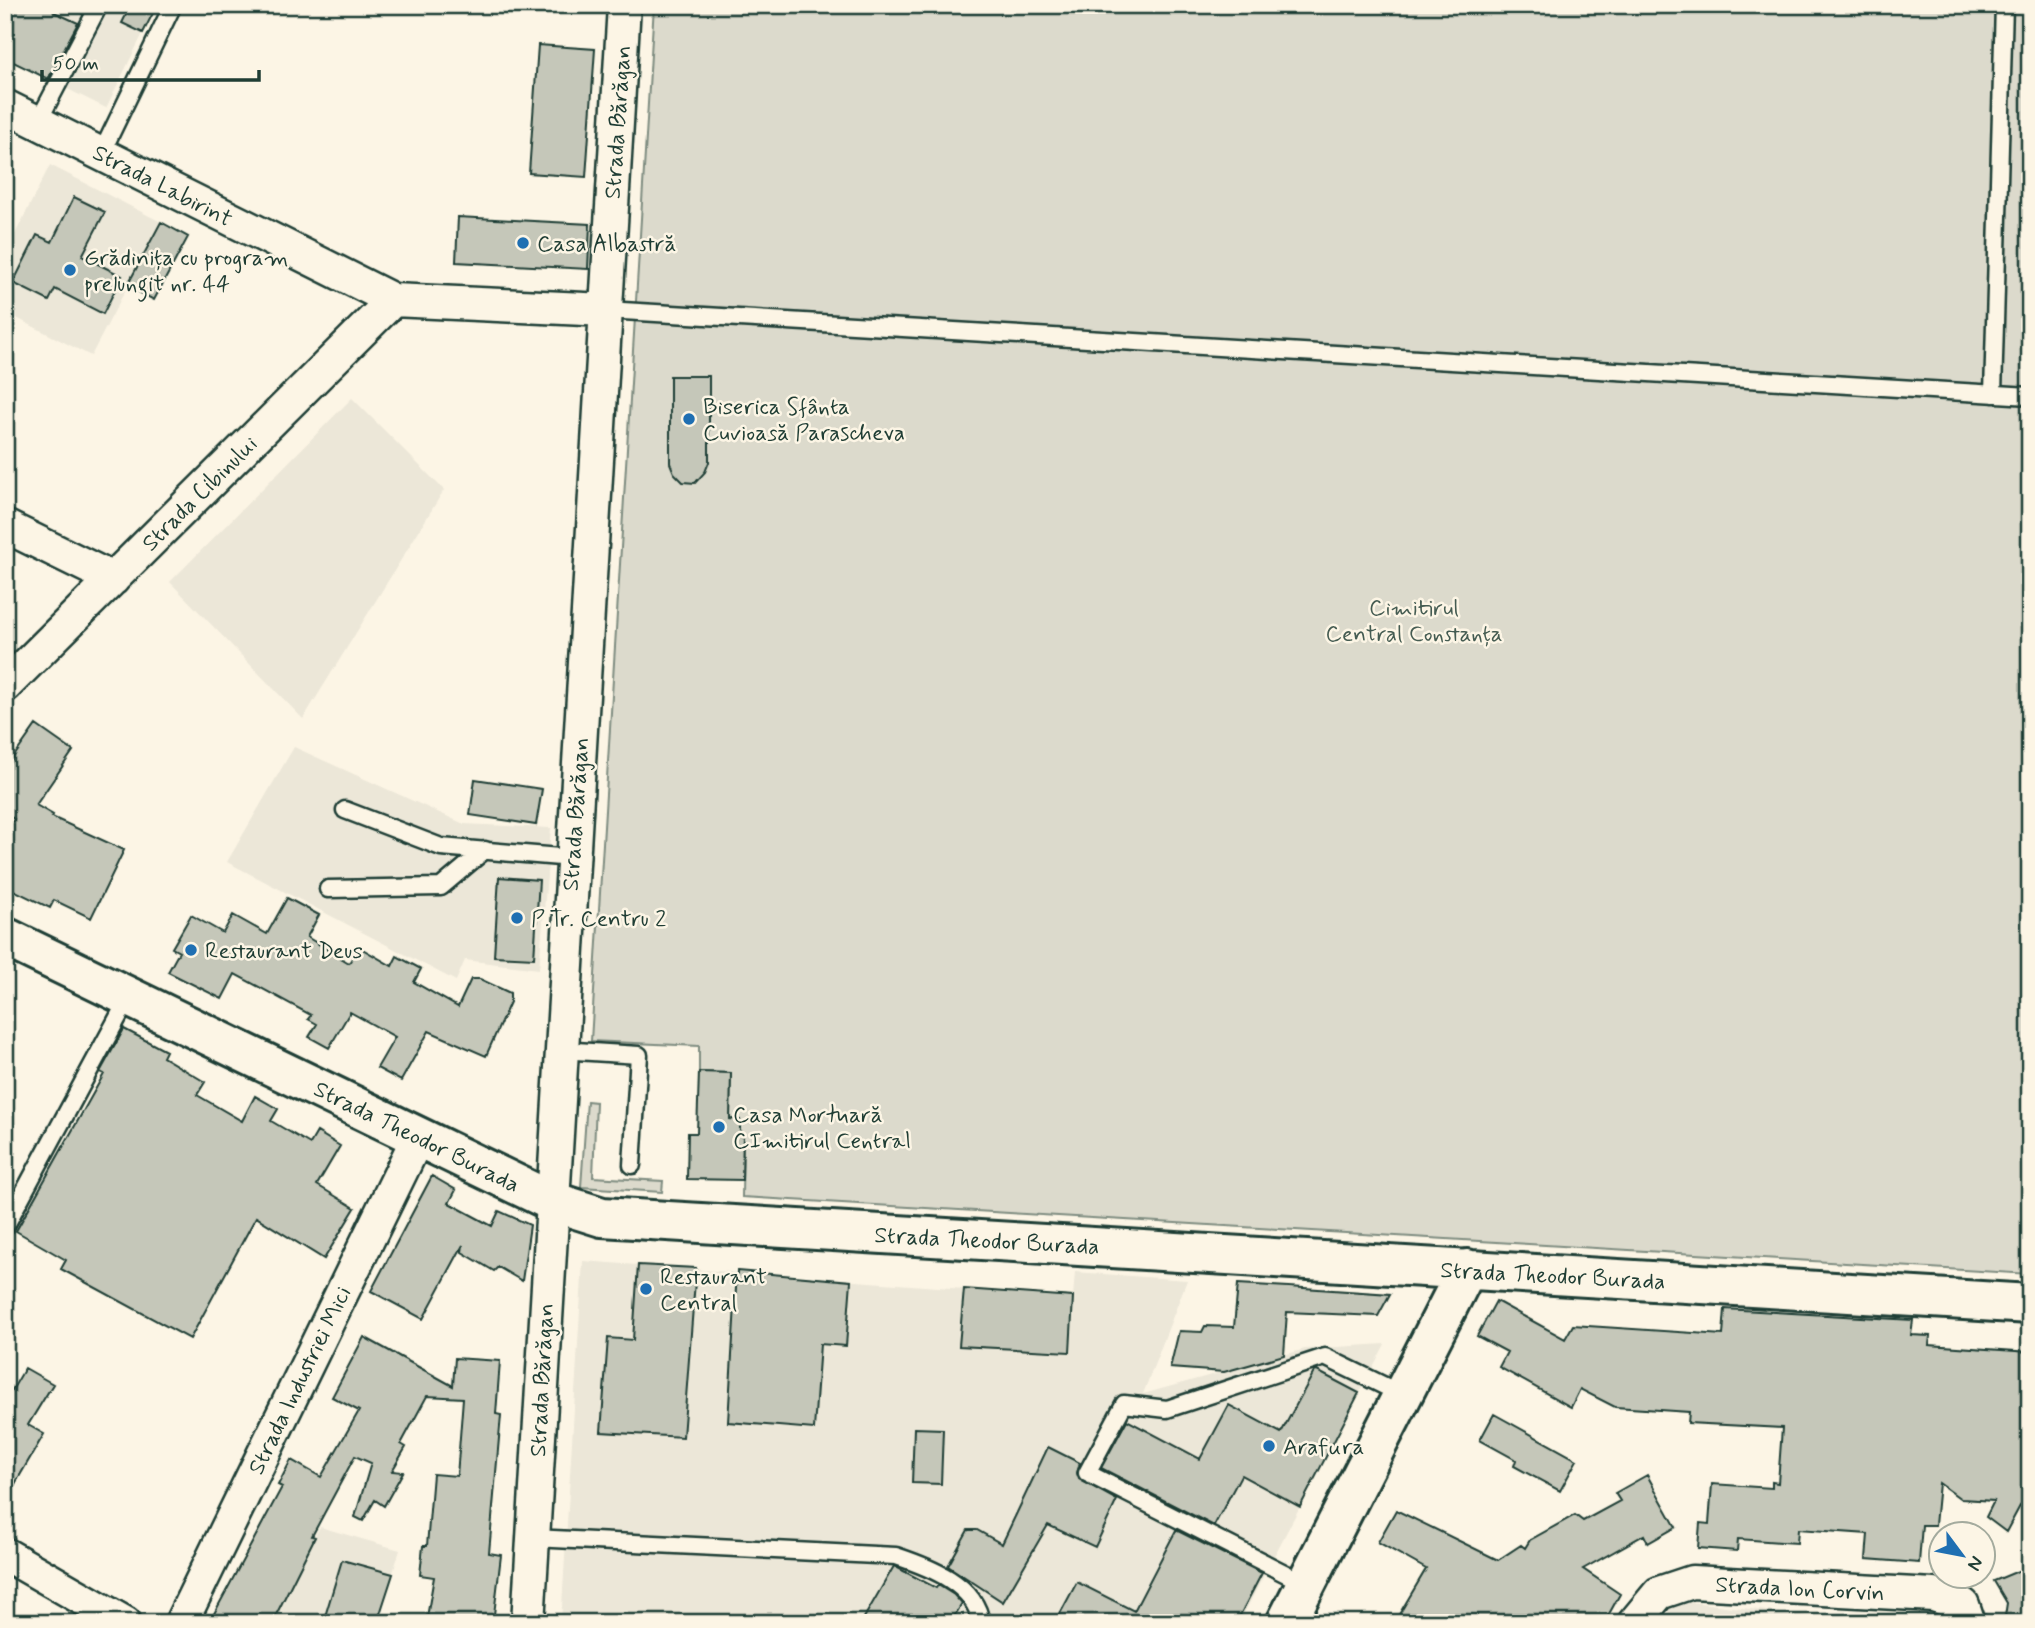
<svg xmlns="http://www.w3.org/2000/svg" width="2035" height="1628" font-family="Mynerve,sans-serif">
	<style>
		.built { fill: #ece7d8 }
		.green { fill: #dcdacc; stroke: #7e8c80; stroke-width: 2 }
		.building { fill: #c5c7b9; stroke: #1f3d34; stroke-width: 2 }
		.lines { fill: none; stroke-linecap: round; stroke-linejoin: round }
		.lane-casing { stroke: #1f3d34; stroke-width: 21 }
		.street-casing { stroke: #1f3d34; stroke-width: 37 }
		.secondary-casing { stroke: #1f3d34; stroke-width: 44 }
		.lane { stroke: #fcf5e5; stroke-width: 16 }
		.street { stroke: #fcf5e5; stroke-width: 32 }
		.secondary { stroke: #fcf5e5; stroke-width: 38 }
		.poi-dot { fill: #1f6fb2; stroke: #fcf5e5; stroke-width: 2.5 }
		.labels { text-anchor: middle; stroke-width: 5; stroke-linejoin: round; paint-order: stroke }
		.street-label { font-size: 23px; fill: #1f3d34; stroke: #fcf5e5 }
		.poi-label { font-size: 23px; fill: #1f3d34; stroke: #fcf5e5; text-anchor: start }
		.park-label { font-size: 23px; fill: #455c52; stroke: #fcf5e5 }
	</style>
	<rect width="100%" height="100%" fill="#fcf5e5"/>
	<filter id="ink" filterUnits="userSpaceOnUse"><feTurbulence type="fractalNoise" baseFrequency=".0143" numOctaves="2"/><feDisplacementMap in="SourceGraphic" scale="14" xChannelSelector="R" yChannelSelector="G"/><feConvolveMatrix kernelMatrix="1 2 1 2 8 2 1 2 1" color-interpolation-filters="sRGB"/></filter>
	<g filter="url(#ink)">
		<path class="built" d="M5,5h152l-51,103 -101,-50z
			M50,165l111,57 -70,134 -86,-44v-58z
			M352,398l92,92 -141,229 -133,-137z
			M294,747l170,77 87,4 -12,141 -74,-9 -9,21 -229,-119z
			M583,1261l490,36 2,-25 112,8 -44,114 162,-45 80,-5 -146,279h-678z
			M268,1513l46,24 6,-10 80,23 -23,73h-168z
			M1674,1600l193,23h-203z"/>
		<path class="green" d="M654,5h1376v1269l-1288,-77 1,-63h-3v-14l-10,-1 1,-46 -32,-1v-26l-108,-5z
			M587,1101l9,1 -3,75 70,4 -1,11 -81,-5z"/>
		<path class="building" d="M5,5h52l-3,7 24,11 -30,56 -43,-21z
			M131,5h26l-14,28 -21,-10z
			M538,45l57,4 -9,128 -57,-4z
			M74,197l31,15 -23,44 40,20 -19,38 -48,-25 -6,12 -36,-18 24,-48 15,7z
			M458,217l132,7 -2,45 -132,-7z
			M161,222l27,15 -34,63 -27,-14z
			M670,376h39v86l-4,10 -10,11 -12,-1 -9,-9 -4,-10z
			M36,725l37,26 -37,54 17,10 -1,2 72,33 -33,68 -37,-18 -4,8 -45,-22v-52l9,-15 -9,-6v-44z
			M475,779l67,10 -6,36 -66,-10z
			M499,877l40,3 -5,78 -40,-2z
			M287,898l32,17 -12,22 42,26 10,-16 33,19 5,-10 24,13 -7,13 44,25 13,-28h9l30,14v9l-24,54 -57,-25 -28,50 -24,-13 18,-31 -45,-25 -21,36 -20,-11 8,-13 -9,-5 3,-4 -76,-41 -13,25 -54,-27 11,-20 -7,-4 19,-33 32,18 10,-18 34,19z
			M124,1029l42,22 -3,6 42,25 -8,13 45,26 13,-25 23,13 -7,12 39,23 7,-12 23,14 -23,39 38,23 -31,51 -68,-42 -66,122 -129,-70 5,-9 -50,-29 88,-157 -4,-2z
			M699,1072l32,1 -1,46 10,1v14h3l-1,46 -55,-1 1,-46h9z
			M432,1176l24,14 -7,13 43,23 7,-15 31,14 -8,56 -24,-14 -4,4 -32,-19 1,-7 -40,74 -52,-28z
			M638,1265l58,3 -13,169 -82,-5 7,-94 25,2z
			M737,1271l114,10 -5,65 -26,-2 -6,85 -86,-7z
			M1238,1284l51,3 101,7 -12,22 -91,-4 -3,43 -60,17 -54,-4 9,-37 23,1 3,-6 29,1z
			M964,1289l109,8 -3,55 -111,-6z
			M1496,1301l69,38 8,-14 150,10 2,-26 188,11 -2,15 19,1 -1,9 101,7v160l-10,-6 -14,26 -20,-15 8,-16 -33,-2 -22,-16 -4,42h-13l-3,38 -53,-4 2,-25 -70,-5 -1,14 -59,-4 -1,12 -39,-3 2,-25 9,1 3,-40 60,4v-6l6,1 4,-55 -94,-5 1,-11 -74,-5 -35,-18 -9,18 -72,-40 8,-15 -30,-16z
			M364,1337l89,49 2,-28 45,3 -4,53 5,1 -12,138 12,2 -8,68h-67l8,-46 -14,-2 3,-29h4l6,-72 24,2 6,-78 -36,-2 -26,48 5,3 -14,24 11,1 -19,34 -9,-6 -12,21 -8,-4 16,-54 -16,-7 -43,80 3,1 -43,86h-63l73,-136 -4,-2 13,-25 30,17 38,-66 -27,-14z
			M25,1368l28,16 -25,41 16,9 -39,67v-99z
			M1317,1371l42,22 -59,114 -59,-32 -27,51 -113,-58 26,-48 73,39 29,-54 52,28 33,-61z
			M1494,1414l83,46 -17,31 -46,-25 2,-6 -36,-20z
			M914,1428l29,1 -2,55 -29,-1z
			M1048,1447l32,16 -3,10 2,6 38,21 -22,47 -47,-22 -45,77 -55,-36 20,-36h9l25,14z
			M1647,1475l29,52 -28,16 -4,-8 -61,34 37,25 -16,29h-210l32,-54 -48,-27 18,-32 102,50 23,-15 4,3 5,-8 45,-25 8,6 37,-20 -5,-8z
			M1176,1530l86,43 -26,50h-181l22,-41 57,29z
			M342,1560l51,14 -16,49h-54z
			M894,1566l42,22 2,-3 16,10 8,9 -12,19h-89z
			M2030,1566v56l-26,1 3,-20 -13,-22z"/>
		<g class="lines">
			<defs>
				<path id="lane" d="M38,122l58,-111 -10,-6
					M101,154l72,-149
					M606,310l1424,86
					M1993,394l11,-389
					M345,810l96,37 131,11
					M328,889l113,-2 44,-37
					M560,1050l79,5 -7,110
					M5,1227l124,-230
					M533,1538l363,18c33,11 80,28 85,67
					M1306,1584l-219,-111 37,-69 43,5 158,-52 78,38"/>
				<path id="street" d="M5,106l388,194 213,10
					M5,526l108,53
					M5,686l388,-386
					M5,1554l120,69
					M181,1623l237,-486
					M528,1623l96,-1618
					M1634,1623l25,-30 33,-11 242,13 29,10 6,18"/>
				<path id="secondary" d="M5,937l546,264 51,16 1428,87
					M1286,1623l181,-354"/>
			</defs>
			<use href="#lane" class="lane-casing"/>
			<use href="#street" class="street-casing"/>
			<use href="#secondary" class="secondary-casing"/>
			<use href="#lane" class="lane"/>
			<use href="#street" class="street"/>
			<use href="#secondary" class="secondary"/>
		</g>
	</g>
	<g class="poi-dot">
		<circle cx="523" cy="243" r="7"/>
		<circle cx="70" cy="270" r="7"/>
		<circle cx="689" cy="419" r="7"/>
		<circle cx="517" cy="918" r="7"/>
		<circle cx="191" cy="950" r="7"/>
		<circle cx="719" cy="1127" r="7"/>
		<circle cx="646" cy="1289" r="7"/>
		<circle cx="1269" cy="1446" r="7"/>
	</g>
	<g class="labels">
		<g class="street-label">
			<text transform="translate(617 122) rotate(-86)" y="8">Strada Bărăgan</text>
			<text transform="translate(163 185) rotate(27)" y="8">Strada Labirint</text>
			<text transform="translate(199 493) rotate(-45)" y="8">Strada Cibinului</text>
			<text transform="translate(575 814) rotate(-86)" y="8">Strada Bărăgan</text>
			<text transform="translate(417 1136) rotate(26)" y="8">Strada Theodor Burada</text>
			<text transform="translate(987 1240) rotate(3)" y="8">Strada Theodor Burada</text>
			<text transform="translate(1553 1275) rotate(3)" y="8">Strada Theodor Burada</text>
			<text transform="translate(299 1380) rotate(-64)" y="8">Strada Industriei Mici</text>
			<text transform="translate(541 1380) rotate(-87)" y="8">Strada Bărăgan</text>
			<text transform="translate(1800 1588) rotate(3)" y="8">Strada Ion Corvin</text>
		</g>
		<g class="poi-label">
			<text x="537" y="251">Casa Albastră</text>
			<text x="84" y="265">Grădinița cu program<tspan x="84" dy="26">prelungit nr. 44</tspan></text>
			<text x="703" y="414">Biserica Sfânta<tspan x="703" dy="26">Cuvioasă Parascheva</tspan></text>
			<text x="531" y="926">P.Tr. Centru 2</text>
			<text x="205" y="958">Restaurant Deus</text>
			<text x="733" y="1122">Casa Mortuară<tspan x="733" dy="26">CImitirul Central</tspan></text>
			<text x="660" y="1284">Restaurant<tspan x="660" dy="26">Central</tspan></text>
			<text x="1283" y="1454">Arafura</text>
		</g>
		<g class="park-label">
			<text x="1414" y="615">Cimitirul<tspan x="1414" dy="26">Central Constanța</tspan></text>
		</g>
	</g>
	<rect width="2035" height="1628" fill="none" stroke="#fcf5e5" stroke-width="28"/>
	<rect x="14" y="14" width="2007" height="1600" fill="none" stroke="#1f3d34" stroke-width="2.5" filter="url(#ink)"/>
	<g transform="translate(1962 1555) rotate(122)"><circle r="33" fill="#fcf5e5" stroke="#a4ab9e" stroke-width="2"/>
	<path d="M0-5L12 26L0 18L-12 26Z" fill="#1f6fb2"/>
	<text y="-10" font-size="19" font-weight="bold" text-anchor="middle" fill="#1f3d34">N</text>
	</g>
	<path d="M42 70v10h217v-10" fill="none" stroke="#1f3d34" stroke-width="3.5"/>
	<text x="52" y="70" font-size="21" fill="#1f3d34" stroke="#fcf5e5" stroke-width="5" paint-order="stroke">50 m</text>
</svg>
